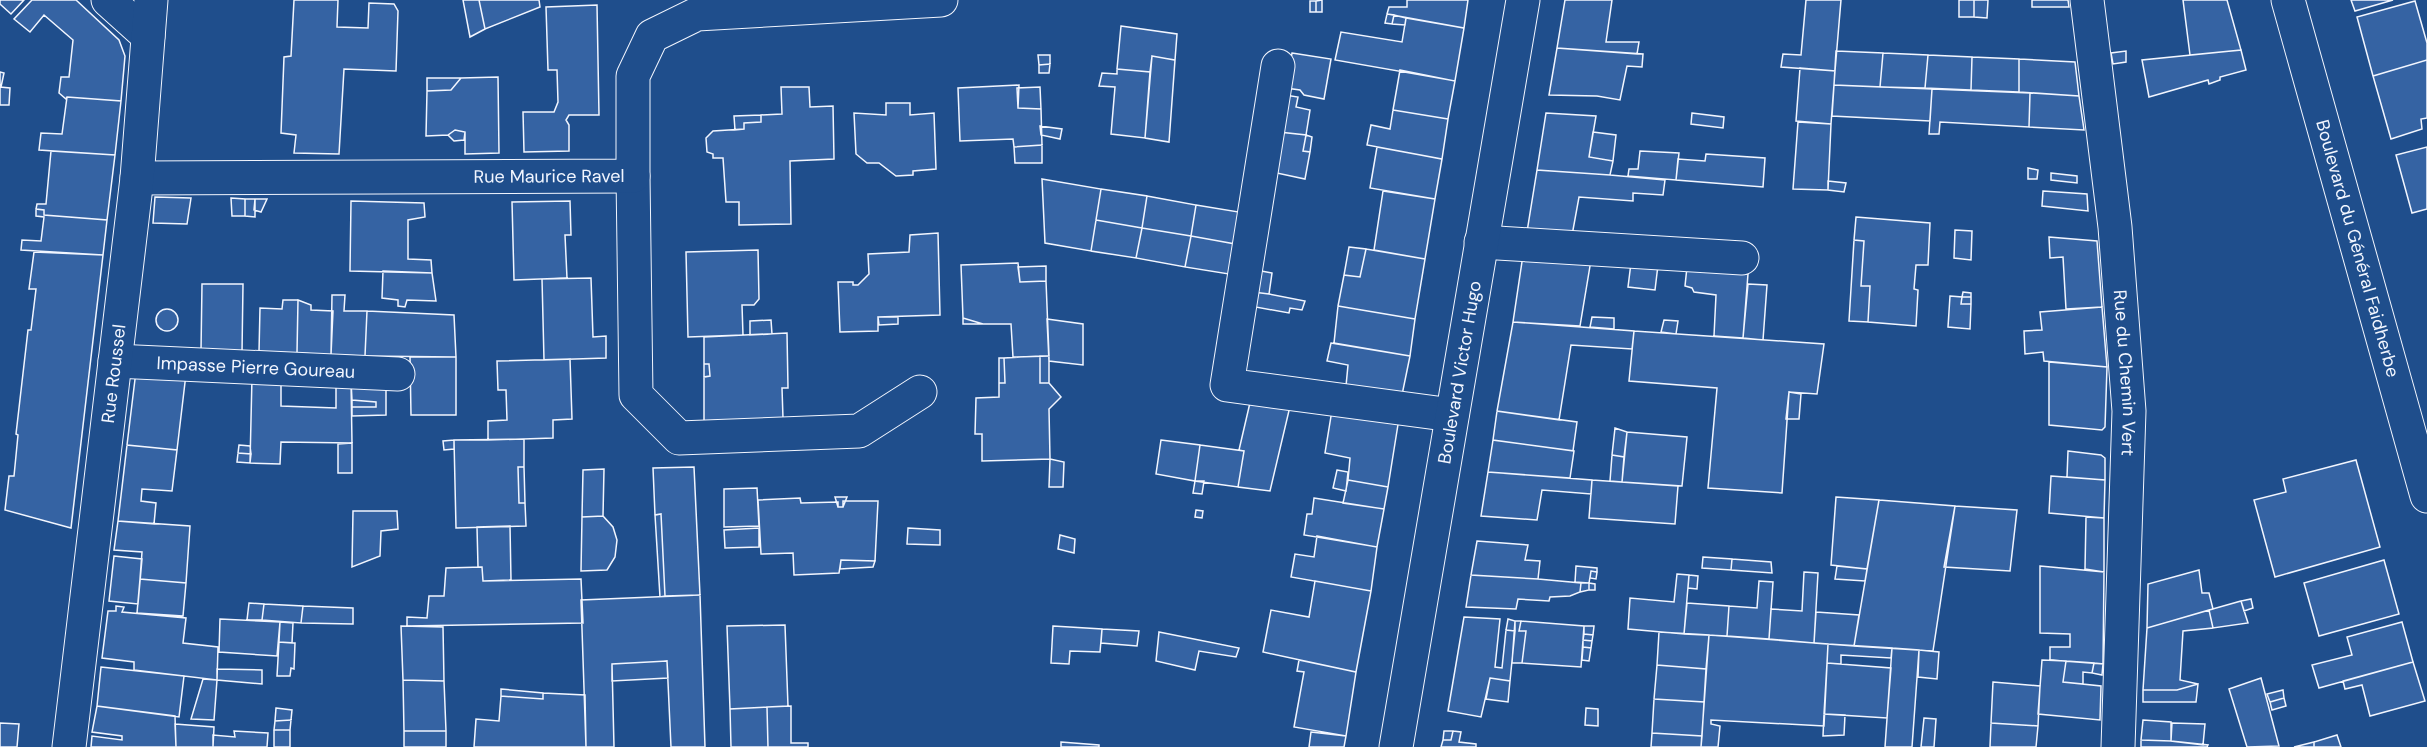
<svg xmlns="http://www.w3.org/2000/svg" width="2427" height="747" font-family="'DM Sans',sans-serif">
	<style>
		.building { fill: #3563a3; stroke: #f2f6ff; stroke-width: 1.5 }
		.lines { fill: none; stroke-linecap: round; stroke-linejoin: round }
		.minor-casing { stroke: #f2f6ff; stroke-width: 35 }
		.major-casing { stroke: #f2f6ff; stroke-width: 35 }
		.minor { stroke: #1f4e8c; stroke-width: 33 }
		.major { stroke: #1f4e8c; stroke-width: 33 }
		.labels { text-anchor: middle; stroke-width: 4.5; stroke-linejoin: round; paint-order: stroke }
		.street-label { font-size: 18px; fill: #f2f6ff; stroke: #1f4e8c }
	</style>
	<rect width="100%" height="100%" fill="#1f4e8c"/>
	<path class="building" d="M0,0h24l-13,14 -11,-10z
		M32,0h44l43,40 6,16 -4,45 -54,-4 -1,2 -7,-6 2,-16h8l4,-37 -29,-25 -14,17 -16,-13z
		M294,0h44l-1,27 31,1 1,-25 25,1 4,7 -2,60 -52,-2 -5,85 -45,-1 2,-18 -15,-2 3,-76 7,-1z
		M463,0h16l6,29 -15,8z
		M479,0h60l1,7 -55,22z
		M1322,0v12h-6v-11z
		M1407,0h61l-4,28 -77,-14 2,-7h18z
		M1565,0h47l-6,42h33l-2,12 -80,-6z
		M1806,0h35l-6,71 -54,-4 2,-13 18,1z
		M1959,0h15v17h-15z
		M1974,0h14l-1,18 -13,-1z
		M2032,0h36l1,7h-37z
		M2183,0h44l14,50 -51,5z
		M2351,0h42l-38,11z
		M1310,1h6v11h-6z
		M2415,1l12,42v17l-54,16 -16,-59z
		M597,5l2,110h-30l-3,5 3,5v26l-45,1 -1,-40h31l4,-10 -1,-32h-9l-2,-63z
		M1387,14l7,1 -2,9 -7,-1z
		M1394,15l12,3 -1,7 -13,-1z
		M1406,18l58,10 -9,53 -120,-21 6,-28 61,10z
		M1121,26l56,8 -2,26 -23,-4 -2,16 -33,-3z
		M1557,48l86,6 -1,13 -15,-1 -7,34 -23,-4 -48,-1z
		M2241,50l5,20 -26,7v3l-11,4 -1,-4 -59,17 -7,-37z
		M1836,51l47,2 -3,34 -46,-2z
		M2126,51v11l-13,2 -2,-11z
		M1292,53l39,6 -7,40 -20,-4 -4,-5 -14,-2z
		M1883,53l45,2 -3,33 -45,-1z
		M1038,55h12v9l-11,1z
		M1928,55l44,2 -1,33 -46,-2z
		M1152,56l23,4 -6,82 -24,-4z
		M1972,57l47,2v33l-48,-2z
		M2019,59l56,3 4,34 -60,-4z
		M2427,60v58l-6,1 1,10 -31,10 -18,-63z
		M1050,64l-1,9h-10v-8z
		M1800,68l35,3 -4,53 -35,-3z
		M1117,69l33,3 -5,66 -34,-4 4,-47 -16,-1 3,-13 15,1z
		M1400,70l55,11 -7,38 -55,-9z
		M0,72l4,1 -3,14h-1z
		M498,77l1,76 -34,1v-22l-10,-2 -7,5 -22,1 1,-45 24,-1 10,-12z
		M427,78h34l-10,12 -24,1z
		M1019,85l-1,23 23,1 1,36 -28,2 -1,-8 -53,2 -2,-53z
		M1834,85l98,4 -2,32 -98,-5z
		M0,87l10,1 -1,17h-9z
		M781,87h28l1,20 23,-1 1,53 -44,2 1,63 -52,1v-23h-13l-3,-44h-10v-4l-6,-2 -1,-14 7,-7 31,-2v-6l17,-1v-7l21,-1z
		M1040,87l1,22 -23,-1 -1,-20z
		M1932,89l98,4 -1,34 -89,-5 -1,12h-10z
		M2030,93l49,3 5,34 -55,-3z
		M1285,95l13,2 -2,10 14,3 -4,25 -27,-3z
		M67,97l54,4 -6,54 -76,-5 2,-17 21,1z
		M886,103h24v12l24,-2 2,56 -23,2v4l-17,1 -17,-13h-12l-11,-9 -2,-41 32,2z
		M1393,110l55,9 -6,40 -75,-14 4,-20 19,4z
		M1546,113l50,3 -7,41 24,4 -3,14 -73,-5z
		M1692,113l32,4 -1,11 -32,-4z
		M761,115v7l-17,1v6l-9,1 -1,-14z
		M1798,122l33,2 -3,66 -35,-1z
		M1040,126l22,3 -2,10 -19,-4z
		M455,130l10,2 -1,8 -10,1 -6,-6z
		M1279,132l27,3 -3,16 7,1 -5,27 -33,-7z
		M1593,132l23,3 -3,26 -24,-4z
		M1306,135l6,2 -2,15 -7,-1z
		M1042,145v18h-27l-1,-16z
		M1377,147l65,12 -7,40 -65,-11z
		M2427,147v62l-15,4 -16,-58z
		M51,151l64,4 -8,65 -63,-5v-5l-8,-1 1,-5h9z
		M1640,151l39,2 -3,27 -48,-4 1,-7h9z
		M1706,154l59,4 -2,29 -87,-7 2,-21 27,2z
		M2028,168l10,2 -1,9h-9z
		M1537,170l73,5 55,5 -2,15 -30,-2v8l-54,-4 -8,44 -45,-3z
		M2051,173l26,3v7l-26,-3z
		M1042,179l59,10 -10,62 -46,-8z
		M1828,181l18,2 -2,9 -16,-2z
		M1101,189l46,7 -5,32 -46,-8z
		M1383,191l52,8 -10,60 -51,-9z
		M2043,191l44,3 1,17 -46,-5z
		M1147,196l49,9 -5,31 -49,-8z
		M155,197l36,1 -4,26 -34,-1z
		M231,198l14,1v17h-13z
		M245,199h10v18l-10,-1z
		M255,199h12l-6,13 -7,-2z
		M351,201l73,2 1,14 -17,3v39l23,1 1,13 -82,-2z
		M570,201l1,34h-6l2,43 -53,2 -2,-78z
		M1196,205l49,8 -4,32 -50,-9z
		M36,209l8,1v5l63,5 -4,35 -82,-5 1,-10 19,1 3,-24 -8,-1z
		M1856,217l74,6 -2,42h-12l-2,24 4,1 -2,36 -48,-4 2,-36h-9l3,-45 -10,-1z
		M1096,220l46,8 -6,30 -45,-7z
		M1142,228l49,8 -6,31 -49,-9z
		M1955,230l17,1 -1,29 -17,-2z
		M938,233l2,82 -62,2v14l-38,1 -2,-50h15v3h5l11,-11 -1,-20 41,-2 1,-17z
		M1191,236l50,9 -6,30 -50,-8z
		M2049,237l48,4 5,66 -36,2 -3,-52 -13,1z
		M1854,240l10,1 -3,45h9l-2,36 -19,-1z
		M1349,247l17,2 -6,28 -16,-2z
		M1366,249l59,10 -10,60 -77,-13 6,-31 16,2z
		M758,250l1,49 -5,6h-12l1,30 -55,2 -2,-85z
		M34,252l69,3 -32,273 -66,-18 4,-34h5l4,-41 -2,-1 12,-104h3l5,-41h-7z
		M1523,255l68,5 -11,66 -67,-4z
		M1018,263l2,19 26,-1 3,75 -36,1 -2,-33h-28l-20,-6 -2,-53z
		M1631,263l27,2 -3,25 -27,-3z
		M1046,266v15l-26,1 -2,-15z
		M1687,267l61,7 -5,64 -29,-2 2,-41 -22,-3 -2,-4 -7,-2z
		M1256,270l16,3 -3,21 -16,-2z
		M383,271l49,2 4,28 -29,-1 -2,7 -7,-1v-6l-16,-2z
		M591,278l2,59 13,-1v22l-62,2 -2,-81z
		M202,284h41l-1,69 -41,-2z
		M1748,284l19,1 -4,55 -20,-2z
		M1253,292l16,2 36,7 -3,9 -12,-2 -1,5 -39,-7z
		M1963,292l8,1v4h-9z
		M332,295h13l-1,16h23l-2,45 -34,-1z
		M1950,296l12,1 -1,7h10l-1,25 -22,-2z
		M1962,297h9v7h-10z
		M283,300h15l-1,53 -38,-1 1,-44 22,1z
		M298,300l13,5v5l22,1 -2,44 -34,-2z
		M1338,306l77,13 -5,37 -76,-13z
		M2102,307l5,60 -63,-6 -1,-9 -18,2 -1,-23 18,-1 -2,-18z
		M156 320a11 11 0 1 1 22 0a11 11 0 1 1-22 0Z
		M367,311l87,4 2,42 -91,-1z
		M878,317h20v7l-19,1z
		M1592,317l22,1v11l-24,-2z
		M963,318l20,6h-20z
		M1047,319l36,5v41l-34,-4z
		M771,320l1,14 -22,1v-14z
		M1664,320l14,1 -2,13 -15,-2z
		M1513,322l121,9 -2,18 -61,-4 -12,75 -62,-9z
		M1634,331l190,13 -7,50 -28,-2 -7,101 -74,-5 9,-100 -88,-7z
		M787,333l1,55h-6l1,30 -79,3v-44l6,-1 -1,-12h-5v-27z
		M1331,343l79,13 -8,39 -56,-9 2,-21 -21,-4z
		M1040,356v27h9l12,14 -12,12 1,50 -68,2v-27h-7l1,-36 23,-1v-14h6l-1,-25z
		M1040,356h9v27h-9z
		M410,357h46v58h-45z
		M999,358h5l1,25h-6z
		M570,359l2,60 -19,1v18l-65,2v-19l19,-1 -1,-30h-8l-1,-29z
		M2049,362l58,5 -2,60 -3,3 -53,-5z
		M704,364h5l1,12 -6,1z
		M136,371l50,3 -9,76 -50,-5z
		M281,376v30l55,2v-28l15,1 1,62 -71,-1 -1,22 -30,-1 2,-86z
		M351,381l35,1v33l-34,1v-9h24v-5l-24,-2z
		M1789,392l12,2 -2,25h-13z
		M1252,394l40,4 -22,93 -32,-4 6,-36 -5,-1z
		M352,400l24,2v5h-24z
		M1333,404l67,8 -12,75 -40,-7 2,-22 -25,-5z
		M1497,411l80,11 -4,29 -80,-11z
		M1615,428l12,4 -3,25 -12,-2z
		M1627,432l60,5 -5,49 -60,-4z
		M524,439v28h-6l1,36h6l1,23 -70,2 -2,-88z
		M454,440v9l-10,1 -1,-9z
		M1161,440l39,5 -5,36 -39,-7z
		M1493,440l81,11 -4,27 -82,-6z
		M352,443v30h-14v-29z
		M127,445l50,5 -5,41 -30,-2 -1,12 15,2 -2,21 -36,-3z
		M239,445l11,1 1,8 -13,-1z
		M1200,445l44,6 -6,36 -43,-6z
		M2068,451l33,4 4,3v22l-38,-3z
		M238,453l13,1 -1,9 -13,-1z
		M1612,455l12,2 -2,25 -12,-1z
		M1050,459l14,3 -1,25h-14z
		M2356,460l24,87 -105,30 -21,-77 32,-8 -3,-13z
		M518,467h6l1,36h-6z
		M694,467l6,128 -35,1 -4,-82 -6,1 -2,-47z
		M604,469l-1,47 -21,1 1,-47z
		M1337,470l11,2 -2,19 -13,-3z
		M1488,472l104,8 -1,14 -49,-4 -5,30 -56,-4z
		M2051,476l54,4 -1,38 -55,-5z
		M1348,480l40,7 -4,22 -41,-6z
		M1592,480l86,6 -3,38 -86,-6z
		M1195,481h9l-2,13 -9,-1z
		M757,488l2,38 -35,1v-38z
		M835,497h12l-4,10h-5z
		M1836,497l43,3 -12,69 -36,-4z
		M800,498l1,5 37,-1v5h5v-6h35l-3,60 -34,-1 -2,13 -45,2 -1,-22 -32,1 -3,-54z
		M1314,498l70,11 -7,38 -73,-12 3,-21h5z
		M1879,500l76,6 -22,145 -79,-5z
		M1955,506l62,4 -7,61 -66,-4z
		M1196,510l7,1 -1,7 -7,-1z
		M353,511h44l1,18 -17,2 -1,25 -28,11z
		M661,514l4,82 -5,1 -5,-82z
		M603,516l10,11 4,13 -2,17 -8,13 -26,1 1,-54z
		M2086,517l18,1v54l-19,-3z
		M118,521l72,5 -4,57 -46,-4 2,-27 -28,-2z
		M510,526l1,54 -28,1 -1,-14h-4l-1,-40z
		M759,528v19l-34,1 -1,-18z
		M908,528l32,2v15l-33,-1z
		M1060,535l15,4 -1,14 -16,-4z
		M1317,536l60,11 -6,44 -80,-14 4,-23 19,3z
		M1477,541l51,4 -3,15 15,1 -2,18 -67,-4z
		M114,556l28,3 -4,45 -29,-3z
		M1703,557l29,2 -1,11 -29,-2z
		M1732,559l39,3 1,11 -41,-3z
		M841,560l34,1 -2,6 -33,2z
		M2384,560l15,54 -80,22 -15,-53z
		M1576,566l21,2v4l-6,-1 -2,12 -14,-1z
		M1837,566l30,3 -2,12 -30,-2z
		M2040,566l64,6 -1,92 -53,-4v-13h20v-13l-30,-1z
		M482,567l1,14 98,-2 2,44 -176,3v-9l20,1 2,-22h15l2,-28z
		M2199,570l3,23h7l4,16 -66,19 1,-44z
		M1591,571l6,1 -1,7 -6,-1z
		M1804,572l14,1 -4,70 -45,-4 2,-30 31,2z
		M1677,574l12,1 -5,59 -56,-5 2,-31 44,4z
		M1471,575l67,4 43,4 -1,9 -10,4 -20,1 -1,4 -31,-2 -2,10 -50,-2z
		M1689,575l9,1 -1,13 -9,-1z
		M140,579l46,4 -3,33 -46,-3z
		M1315,581l56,10 -15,81 -93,-20 8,-42 38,7z
		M1759,581l14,1 -4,57 -42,-3 2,-30 28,2z
		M1581,583h8v7l-9,2z
		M1589,583l6,1v6h-6z
		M700,595l5,152h-34l-4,-86 -55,3 2,83h-28l-5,-147z
		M2251,599l2,9 -9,3 -3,-10z
		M2241,601l7,22 -35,5 -4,-18z
		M249,603l15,1 -2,16h-15z
		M1687,603l42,3 -2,30 -43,-2z
		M264,604l39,2 -2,17 -39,-3z
		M116,606l8,1 -2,5 64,6 -3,25 35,4 -1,33 -83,-10v-8l-32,-4 6,-47h8z
		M303,606l50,2v16l-52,-1z
		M2209,610l4,18 -30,3 -3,49 18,4 -21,6h-34l4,-62z
		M1816,612l43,3 -5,31 -40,-3z
		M1464,617l36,2 -5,48 7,1 4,-38 9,1 -5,50 -20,-3 -9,39 -33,-6z
		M220,619l60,3 -3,34 -58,-4z
		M1508,619l7,2v10l-9,-1z
		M1515,621h6l-2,10h7l-4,32h-10z
		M1521,621l63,5 -3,41 -59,-4 4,-32h-7z
		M280,622l13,1 -1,20 -13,-1z
		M2402,622l11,40 -94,26 -7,-23 40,-10 -5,-18z
		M785,625l3,81 -58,3 -3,-83z
		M401,626l42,1 1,54 -41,-1z
		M1053,626l49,3 -2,23 -30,-1 -1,13 -18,-1z
		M1584,626h10l-1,9 -9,-1z
		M1102,629l37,2 -2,15 -36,-3z
		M1159,632l80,16 -3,9 -37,-6 -4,19 -39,-9z
		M1659,632l50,3 -3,34 -49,-4z
		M1584,634l9,1 -1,6 -9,-1z
		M1709,635l119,9 -4,82 -113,-6v4l9,2 -2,21h-17z
		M1583,640l9,1 -1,7 -8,-1z
		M279,642l16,1 -1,26 -3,-1 -1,8h-13z
		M1828,644l64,4 -1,10 -50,-3v9l-14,-1z
		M1583,647l8,1 -2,13 -7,-1z
		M1892,648l27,2 -7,97h-27z
		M1919,650l20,2 -2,27 -19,-2z
		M1299,660l57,12 -10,64 -52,-9 10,-55 -7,-1z
		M2042,660l24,1 -3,21 38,4 -1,34 -62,-6z
		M667,661l1,17 -56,3v-17z
		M2066,661l28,2 -2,10 -9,-1v12l-20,-2z
		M2413,662l12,39 -55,15 -8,-31 -17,4 -2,-8z
		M1827,663l64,5 -4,50 -63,-4z
		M2094,663l9,1 -1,11 -10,-2z
		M1657,665l49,4 -2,33 -50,-3z
		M101,667l83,9 -5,41 -82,-11z
		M217,669l45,1v14l-45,-4z
		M1490,678l20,3 -2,21 -22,-3z
		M2261,678l18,68 -32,1 -18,-58z
		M203,679l14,1 -3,40 -23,-1z
		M403,680l41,1 2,50h-42z
		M1993,682l47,4 -2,40 -47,-3z
		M2198,684l-2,18h-53v-12h34z
		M501,689l42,4v6l-42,-3z
		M2283,690l1,8 -14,4 -3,-8z
		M543,693l42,2 1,52h-112l2,-28 23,2 2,-25 42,3z
		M2284,698l2,8 -14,4 -2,-8z
		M1654,699l50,3 -2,34 -50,-3z
		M97,706l78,10 1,31h-85l1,-11 30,4v-4l-30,-4z
		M791,706v37h17v4h-40l-1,-40z
		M767,707l1,40h-37l-1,-38z
		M276,708l16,2 -1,10 -16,1z
		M1586,708l12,1v17l-13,-1z
		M1824,714l21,1 -1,20 -21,1z
		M1924,718l12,1 -2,28h-13z
		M291,720l-1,10h-16l1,-9z
		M2143,720l28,2v19l-30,-1z
		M0,723l19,1 -2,23h-17z
		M1991,723l47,3 -2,21h-46z
		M2172,723l33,1 -2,21 -32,-4z
		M175,724l39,3 -1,20h-37z
		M274,730h16v17h-16z
		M234,731l34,2 -1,14h-54v-12l22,2z
		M404,731h42v16h-42z
		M1444,731h9l-2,9h-8z
		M1453,731l8,1 -2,10 17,2v3h-35l2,-7h8z
		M1311,732l35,4 -2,11h-35z
		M1652,733l50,3 -1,11h-50z
		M2337,735l4,12h-27v-5z
		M2141,740l30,1 37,4 -1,2h-66z
		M1061,742l38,3v2h-38z
		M2314,742v5h-20z"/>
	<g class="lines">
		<defs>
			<g id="minor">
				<path d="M108,0l40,36"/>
				<path id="s1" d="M2087,0l28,227 14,184 -11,336"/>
				<path d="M1278,66l-51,319 225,30"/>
				<path d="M633,176l3,219 43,43 180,-7 61,-39"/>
				<path id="s2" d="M137,178l496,-2v-100l19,-40 45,-22 244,-14"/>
				<path d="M1481,242l261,16"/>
				<path id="s3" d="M115,361l283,13"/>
				<path id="s4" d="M69,747l68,-569 14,-178"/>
				<path id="s5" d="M1396,747l127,-747"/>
			</g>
			<g id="major">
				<path id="s6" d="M2288,0l139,496"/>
			</g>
		</defs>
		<use href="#minor" class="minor-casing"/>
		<use href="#major" class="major-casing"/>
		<use href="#minor" class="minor"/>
		<use href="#major" class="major"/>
	</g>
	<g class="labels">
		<g class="street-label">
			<text dy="6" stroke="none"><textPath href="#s2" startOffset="412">Rue Maurice Ravel</textPath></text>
			<text dy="6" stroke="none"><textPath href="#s6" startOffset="258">Boulevard du Général Faidherbe</textPath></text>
			<text dy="6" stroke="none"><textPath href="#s3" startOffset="141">Impasse Pierre Goureau</textPath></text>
			<text dy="6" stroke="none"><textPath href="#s5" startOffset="380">Boulevard Victor Hugo</textPath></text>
			<text dy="6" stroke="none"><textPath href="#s1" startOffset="375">Rue du Chemin Vert</textPath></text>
			<text dy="6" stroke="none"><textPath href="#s4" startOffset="376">Rue Roussel</textPath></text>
		</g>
	</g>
</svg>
